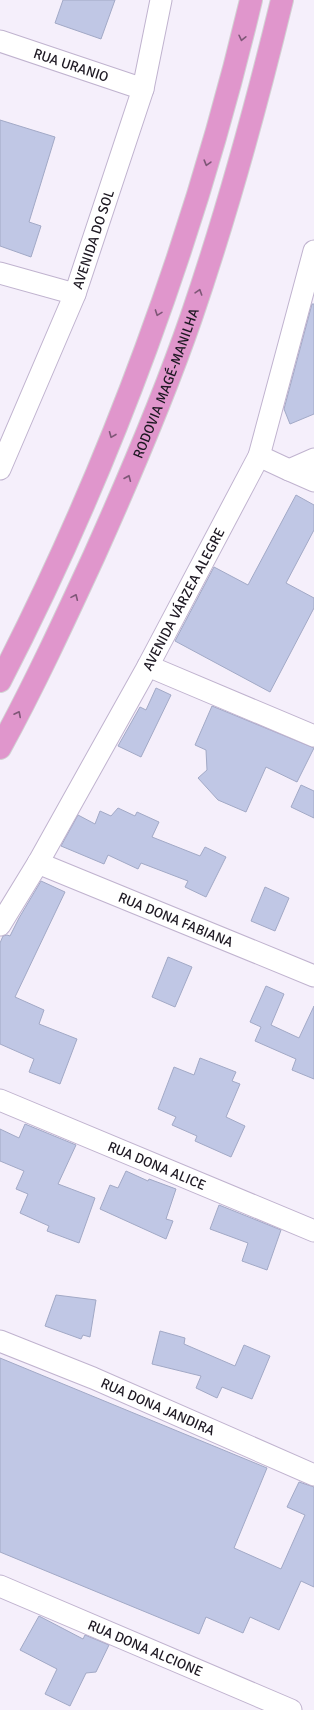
<svg xmlns="http://www.w3.org/2000/svg" width="314" height="1710" font-family="Signika,sans-serif">
	<style>
		.building { fill: #c0c7e5; stroke: #a2a9c6 }
		.lines { fill: none; stroke-linecap: round; stroke-linejoin: round }
		.minor-casing { stroke: #c0b3cf; stroke-width: 23 }
		.trunk-casing { stroke: #d2d1d3; stroke-width: 24 }
		.minor { stroke: #fff; stroke-width: 21 }
		.trunk { stroke: #e096cc; stroke-width: 22 }
		.oneway { stroke: #7e5777 }
		.labels { text-anchor: middle; stroke-width: 3; stroke-linejoin: round; paint-order: stroke }
		.street-label { font-size: 14px; fill: #1d1822; stroke: #f5effb }
	</style>
	<rect width="100%" height="100%" fill="#f5effb"/>
	<path class="building" d="M63,0h52l-14,39 -46,-16z
		M0,120l55,17 -26,85 12,4 -10,31 -31,-11z
		M312,304h2v110l-24,10 -6,-15z
		M296,495l18,10v25l-28,53 28,15v10l-44,84 -95,-51 39,-74 34,18z
		M156,688l15,7 -30,62 -23,-11 22,-39 6,3z
		M212,706l102,42 -17,34 -31,-15 -20,45 -28,-12 -20,-22 9,-8 -1,-20 -11,-5z
		M301,785l13,6v27l-23,-11z
		M118,808l17,8 2,-4 22,10 -7,15 48,19 5,-9 21,10 -20,40 -21,-10 3,-6 -47,-18 -3,6 -30,-14 -4,9 -43,-18 17,-31 17,9 5,-13 11,5z
		M41,881l24,11 -50,105 29,13 -5,14 38,15 -17,45 -31,-12 5,-13 -34,-15v-101l3,-7 4,-1 3,1 9,-18z
		M265,887l24,11 -14,33 -24,-10z
		M168,957l24,10 -17,40 -23,-10z
		M266,986l18,8 -13,31 28,13 15,-32v73l-22,-9 4,-11 -41,-18 6,-14 -11,-5z
		M200,1058l36,14 -4,9 8,3 -14,33 19,9 -14,31 -36,-16 2,-5 -25,-11 4,-8 -18,-8 16,-42 20,8z
		M25,1124l51,21 -18,39 37,14 -16,45 -32,-12 2,-5 -29,-13 8,-19 -12,-5 8,-18 -24,-10v-32l19,9z
		M126,1171l22,10 1,-2 27,10 -10,30 7,2 -7,18 -66,-30 10,-24 8,3z
		M219,1205l62,25 -14,40 -25,-9 6,-18 -38,-14z
		M56,1295l40,5 -6,37 -7,-2 -2,4 -36,-13z
		M160,1331l25,7 -1,6 51,22 9,-21 26,11 -18,43 -30,-12 -5,11 -21,-10 5,-12 -49,-12z
		M0,1358l267,110 -33,80 47,21 24,-54 -18,-8 12,-25 15,5v100l-13,-6 -22,49 -29,-13 -7,16 -37,-16 -7,17 -199,-82z
		M39,1616l44,23 2,-4 24,10 -13,27 -10,1 -16,33 -25,-12 12,-25 -37,-19z"/>
	<g class="lines">
		<defs>
			<g id="minor">
				<path id="s1" d="M0,41l143,48"/>
				<path d="M0,273l75,21"/>
				<path d="M259,456l30,14 25,-11"/>
				<path id="s2" d="M0,469l75,-175 68,-205 18,-89"/>
				<path d="M289,470l25,11"/>
				<path d="M148,666l166,70"/>
				<path id="s3" d="M38,863l276,113"/>
				<path id="s4" d="M0,925l38,-62 110,-197 111,-210 55,-205"/>
				<path id="s5" d="M0,1100l314,131"/>
				<path id="s6" d="M0,1341l93,37 221,97"/>
				<path id="s7" d="M0,1586l291,124"/>
			</g>
			<g id="trunk">
				<path d="M0,681c110,-213 196,-448 251,-681"/>
				<path id="s8" d="M0,748c34,-62 64,-127 94,-192 35,-78 69,-157 97,-238 36,-105 65,-211 91,-318"/>
			</g>
		</defs>
		<use href="#minor" class="minor-casing"/>
		<use href="#trunk" class="trunk-casing"/>
		<use href="#minor" class="minor"/>
		<use href="#trunk" class="trunk"/>
	</g>
	<defs><path id="oneway-chevron" d="M-2-3.5L2.5 0L-2 3.5" fill="none" stroke-width="1.6" stroke-linecap="round" stroke-linejoin="round"/></defs>
	<g class="oneway">
		<use href="#oneway-chevron" transform="translate(242 38) rotate(103)"/>
		<use href="#oneway-chevron" transform="translate(207 163) rotate(106)"/>
		<use href="#oneway-chevron" transform="translate(199 292) rotate(-72)"/>
		<use href="#oneway-chevron" transform="translate(158 313) rotate(110)"/>
		<use href="#oneway-chevron" transform="translate(112 435) rotate(112)"/>
		<use href="#oneway-chevron" transform="translate(128 478) rotate(-67)"/>
		<use href="#oneway-chevron" transform="translate(75 597) rotate(-66)"/>
		<use href="#oneway-chevron" transform="translate(18 714) rotate(-63)"/>
	</g>
	<g class="labels">
		<g class="street-label">
			<text dy="5" stroke="none"><textPath href="#s1" startOffset="75">RUA URANIO</textPath></text>
			<text dy="5" stroke="none"><textPath href="#s2" startOffset="248">AVENIDA DO SOL</textPath></text>
			<text dy="5" stroke="none"><textPath href="#s8" startOffset="401">RODOVIA MAGÉ-MANILHA</textPath></text>
			<text dy="5" stroke="none"><textPath href="#s4" startOffset="374">AVENIDA VÁRZEA ALEGRE</textPath></text>
			<text dy="5" stroke="none"><textPath href="#s3" startOffset="149">RUA DONA FABIANA</textPath></text>
			<text dy="5" stroke="none"><textPath href="#s5" startOffset="170">RUA DONA ALICE</textPath></text>
			<text dy="5" stroke="none"><textPath href="#s6" startOffset="171">RUA DONA JANDIRA</textPath></text>
			<text dy="5" stroke="none"><textPath href="#s7" startOffset="158">RUA DONA ALCIONE</textPath></text>
		</g>
	</g>
</svg>
